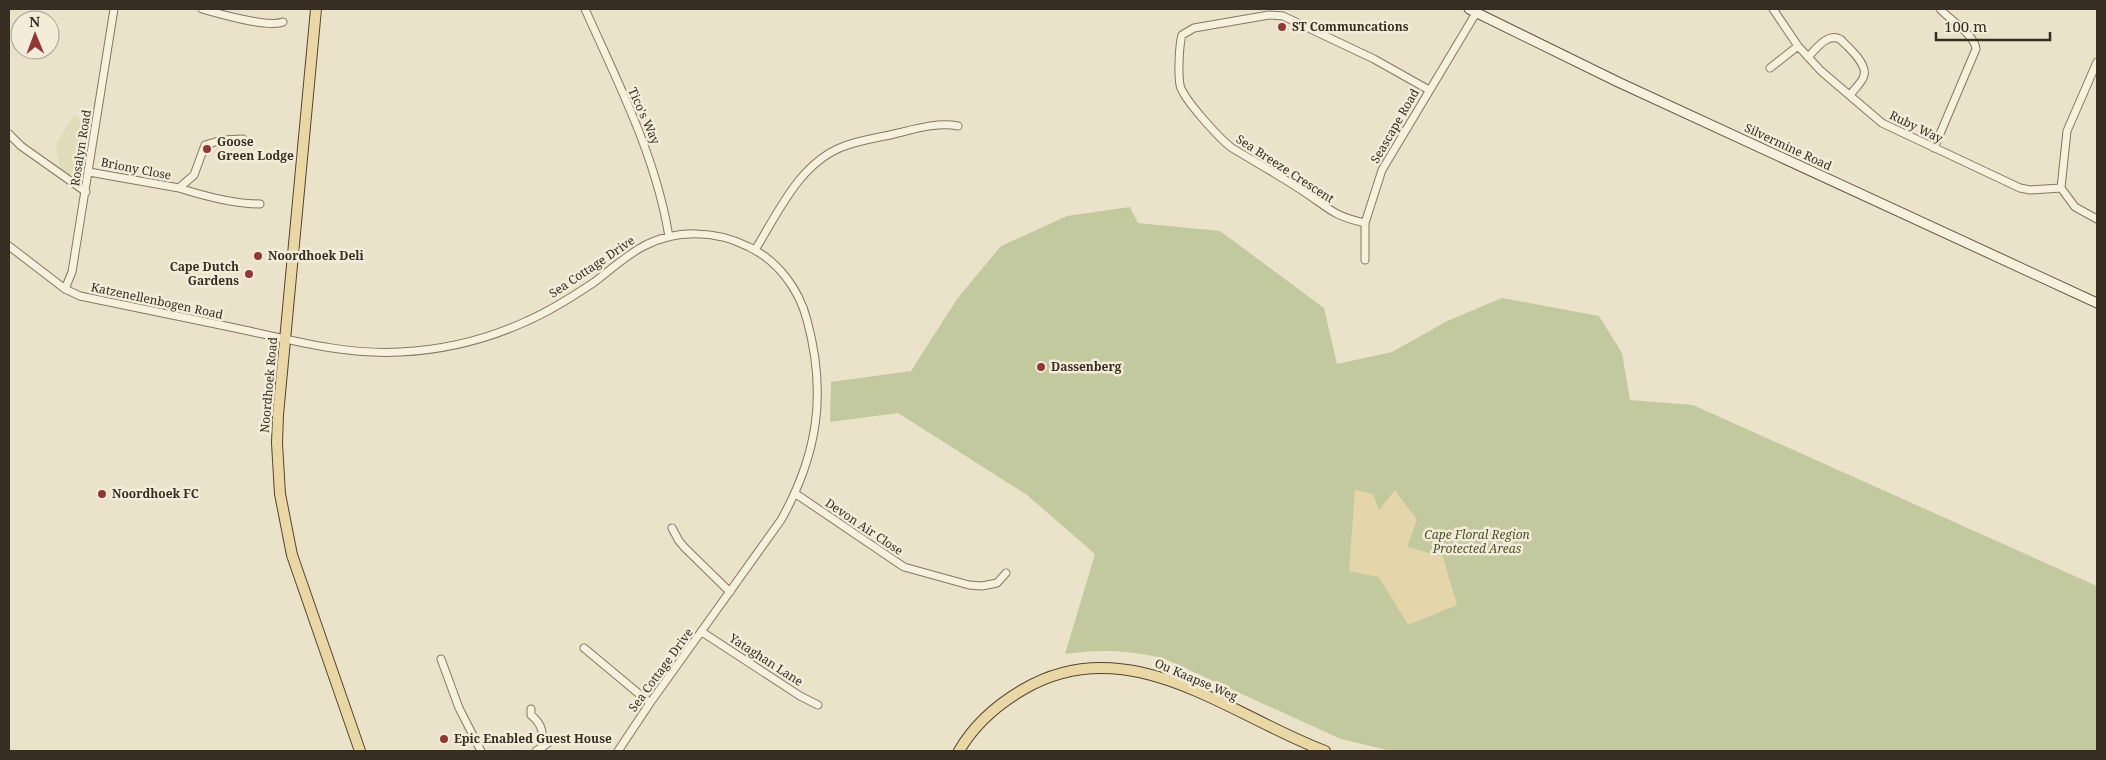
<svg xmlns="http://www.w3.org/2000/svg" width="2106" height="760" font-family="'Noto Serif',serif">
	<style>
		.farmland { fill: #e0dbb8 }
		.green { fill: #c3c99f }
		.sand { fill: #e4d6aa }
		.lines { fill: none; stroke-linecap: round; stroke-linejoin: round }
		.street-casing { stroke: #877660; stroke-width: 9 }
		.secondary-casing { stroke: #695743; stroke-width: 11 }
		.primary-casing { stroke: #543; stroke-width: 12 }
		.street { stroke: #f6f0dd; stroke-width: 7 }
		.secondary { stroke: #f6f0dd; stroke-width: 9 }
		.primary { stroke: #ead7a6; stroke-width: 10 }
		.poi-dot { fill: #913735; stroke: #f3ecd9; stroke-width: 2 }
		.labels { text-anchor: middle; stroke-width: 5; stroke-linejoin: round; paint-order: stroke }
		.poi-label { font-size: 12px; font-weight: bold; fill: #382d22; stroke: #f3ecd9; text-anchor: start }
		.street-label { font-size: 12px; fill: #382d22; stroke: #f3ecd9 }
		.park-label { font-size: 12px; font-style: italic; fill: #48532a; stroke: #f3ecd9 }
	</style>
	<rect width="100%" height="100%" fill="#ebe2ca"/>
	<path class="farmland" d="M74,116l11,5 -9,55 -4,2 -12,-9 -4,-25z"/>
	<path class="green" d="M1130,207l8,16 82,8 104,77 13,56 55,-12 55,-31 55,-23 97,18 23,37 8,47 63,5 404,181v165h-706l-50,-12 -176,-80c-34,-9 -65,-10 -100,-5l30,-100 -68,-59 -129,-82 -68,9 1,-40 80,-11 46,-72 44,-53 66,-30z"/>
	<path class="sand" d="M1355,490l18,4 6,16 16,-20 22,30 -10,27 36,10 14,48 -49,20 -29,-48 -30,-6z"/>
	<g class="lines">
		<defs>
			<path id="street" d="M202,9c18,5 65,19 81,13
				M585,9c33,74 71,147 84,228
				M1773,9l25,37 23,25 61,52 138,65 10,2 31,-2
				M1808,57c9,-9 19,-24 32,-18 8,8 27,24 24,36 -1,7 -10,14 -14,20
				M2097,62l-30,69 -6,57 14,19 22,12
				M1770,68l28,-22
				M9,134l12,12 65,46
				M1934,148l42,-99c-1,-14 -26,-29 -36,-40
				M89,172l90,16 15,-13 11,-30 17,-5 21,-1
				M179,188c25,8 55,16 81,16
				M1365,223c-31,-7 -34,-13 -59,-30 -24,-16 -49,-30 -74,-45 -12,-9 -49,-49 -52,-63 -2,-12 -1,-39 2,-50l12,-7 75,-13 14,1 91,43 55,31
				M9,246l56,43 15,7c57,12 113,23 169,35 49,11 100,24 151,21 43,-2 88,-13 127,-31 23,-10 45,-24 66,-38 16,-12 31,-26 49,-36 33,-18 74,-17 107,0 29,14 50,42 58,73 20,73 11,134 -26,200l-131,183 -32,48
				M755,250c23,-37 44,-86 87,-103 17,-7 35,-9 52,-13 21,-5 43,-12 64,-8
				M1365,260v-37l17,-53 94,-157
				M65,289l7,-17 42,-263
				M796,494l108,73 65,18 13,1 15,-3 9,-10
				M672,528l7,13 6,7 45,44
				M702,632l98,64 18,9
				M584,648l66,55
				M441,659l18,49 22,43
				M531,709v6c12,10 12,17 11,33
				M536,751l15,-10"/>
			<path id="secondary" d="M1469,9l149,73 479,221"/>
			<path id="primary" d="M316,9l-38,406 -1,28 3,51 12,61 68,196
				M959,751c15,-26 39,-47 65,-62 105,-61 205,26 301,62"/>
		</defs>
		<use href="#street" class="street-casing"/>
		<use href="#secondary" class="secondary-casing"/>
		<use href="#primary" class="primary-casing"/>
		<use href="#street" class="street"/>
		<use href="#secondary" class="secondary"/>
		<use href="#primary" class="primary"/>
	</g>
	<g class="poi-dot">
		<circle cx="1282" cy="27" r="5"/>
		<circle cx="207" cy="149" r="5"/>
		<circle cx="258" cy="256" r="5"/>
		<circle cx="249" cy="274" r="5"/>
		<circle cx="1041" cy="367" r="5"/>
		<circle cx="102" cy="494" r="5"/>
		<circle cx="444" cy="739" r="5"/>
	</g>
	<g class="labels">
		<g class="poi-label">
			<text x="1292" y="31">ST Communcations</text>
			<text x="217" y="146">Goose<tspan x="217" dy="14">Green Lodge</tspan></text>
			<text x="268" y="260">Noordhoek Deli</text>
			<text x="239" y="271" text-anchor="end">Cape Dutch<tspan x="239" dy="14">Gardens</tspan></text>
			<text x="1051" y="371">Dassenberg</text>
			<text x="112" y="498">Noordhoek FC</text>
			<text x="454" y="743">Epic Enabled Guest House</text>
		</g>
		<g class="street-label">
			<text transform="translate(644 116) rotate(66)" y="4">Tico's Way</text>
			<text transform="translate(1395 126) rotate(-60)" y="4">Seascape Road</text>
			<text transform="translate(1916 127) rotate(26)" y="4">Ruby Way</text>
			<text transform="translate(1788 147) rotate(25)" y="4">Silvermine Road</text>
			<text transform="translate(81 148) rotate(-81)" y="4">Rosalyn Road</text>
			<text transform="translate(136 169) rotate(11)" y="4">Briony Close</text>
			<text transform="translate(1285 169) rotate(33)" y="4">Sea Breeze Crescent</text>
			<text transform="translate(592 267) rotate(-34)" y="4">Sea Cottage Drive</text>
			<text transform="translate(157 301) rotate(12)" y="4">Katzenellenbogen Road</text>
			<text transform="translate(269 385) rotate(-85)" y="4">Noordhoek Road</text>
			<text transform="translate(864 527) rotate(34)" y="4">Devon Air Close</text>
			<text transform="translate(766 660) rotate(33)" y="4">Yataghan Lane</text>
			<text transform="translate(661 670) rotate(-54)" y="4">Sea Cottage Drive</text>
			<text transform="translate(1196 680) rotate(23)" y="4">Ou Kaapse Weg</text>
		</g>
		<g class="park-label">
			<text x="1477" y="539">Cape Floral Region<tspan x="1477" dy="14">Protected Areas</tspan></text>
		</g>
	</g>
	<rect width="2106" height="760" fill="none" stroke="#382d22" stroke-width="20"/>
	<g transform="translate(35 35) rotate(359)"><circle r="24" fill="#f3ecd9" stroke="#a8a090"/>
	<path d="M0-4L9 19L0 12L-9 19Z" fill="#913735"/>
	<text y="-8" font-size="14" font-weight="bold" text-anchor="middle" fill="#382d22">N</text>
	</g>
	<path d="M1936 32v8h114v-8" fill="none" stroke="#382d22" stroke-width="2.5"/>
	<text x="1944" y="32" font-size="15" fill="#382d22" stroke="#f3ecd9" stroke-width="4" paint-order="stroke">100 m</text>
</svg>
